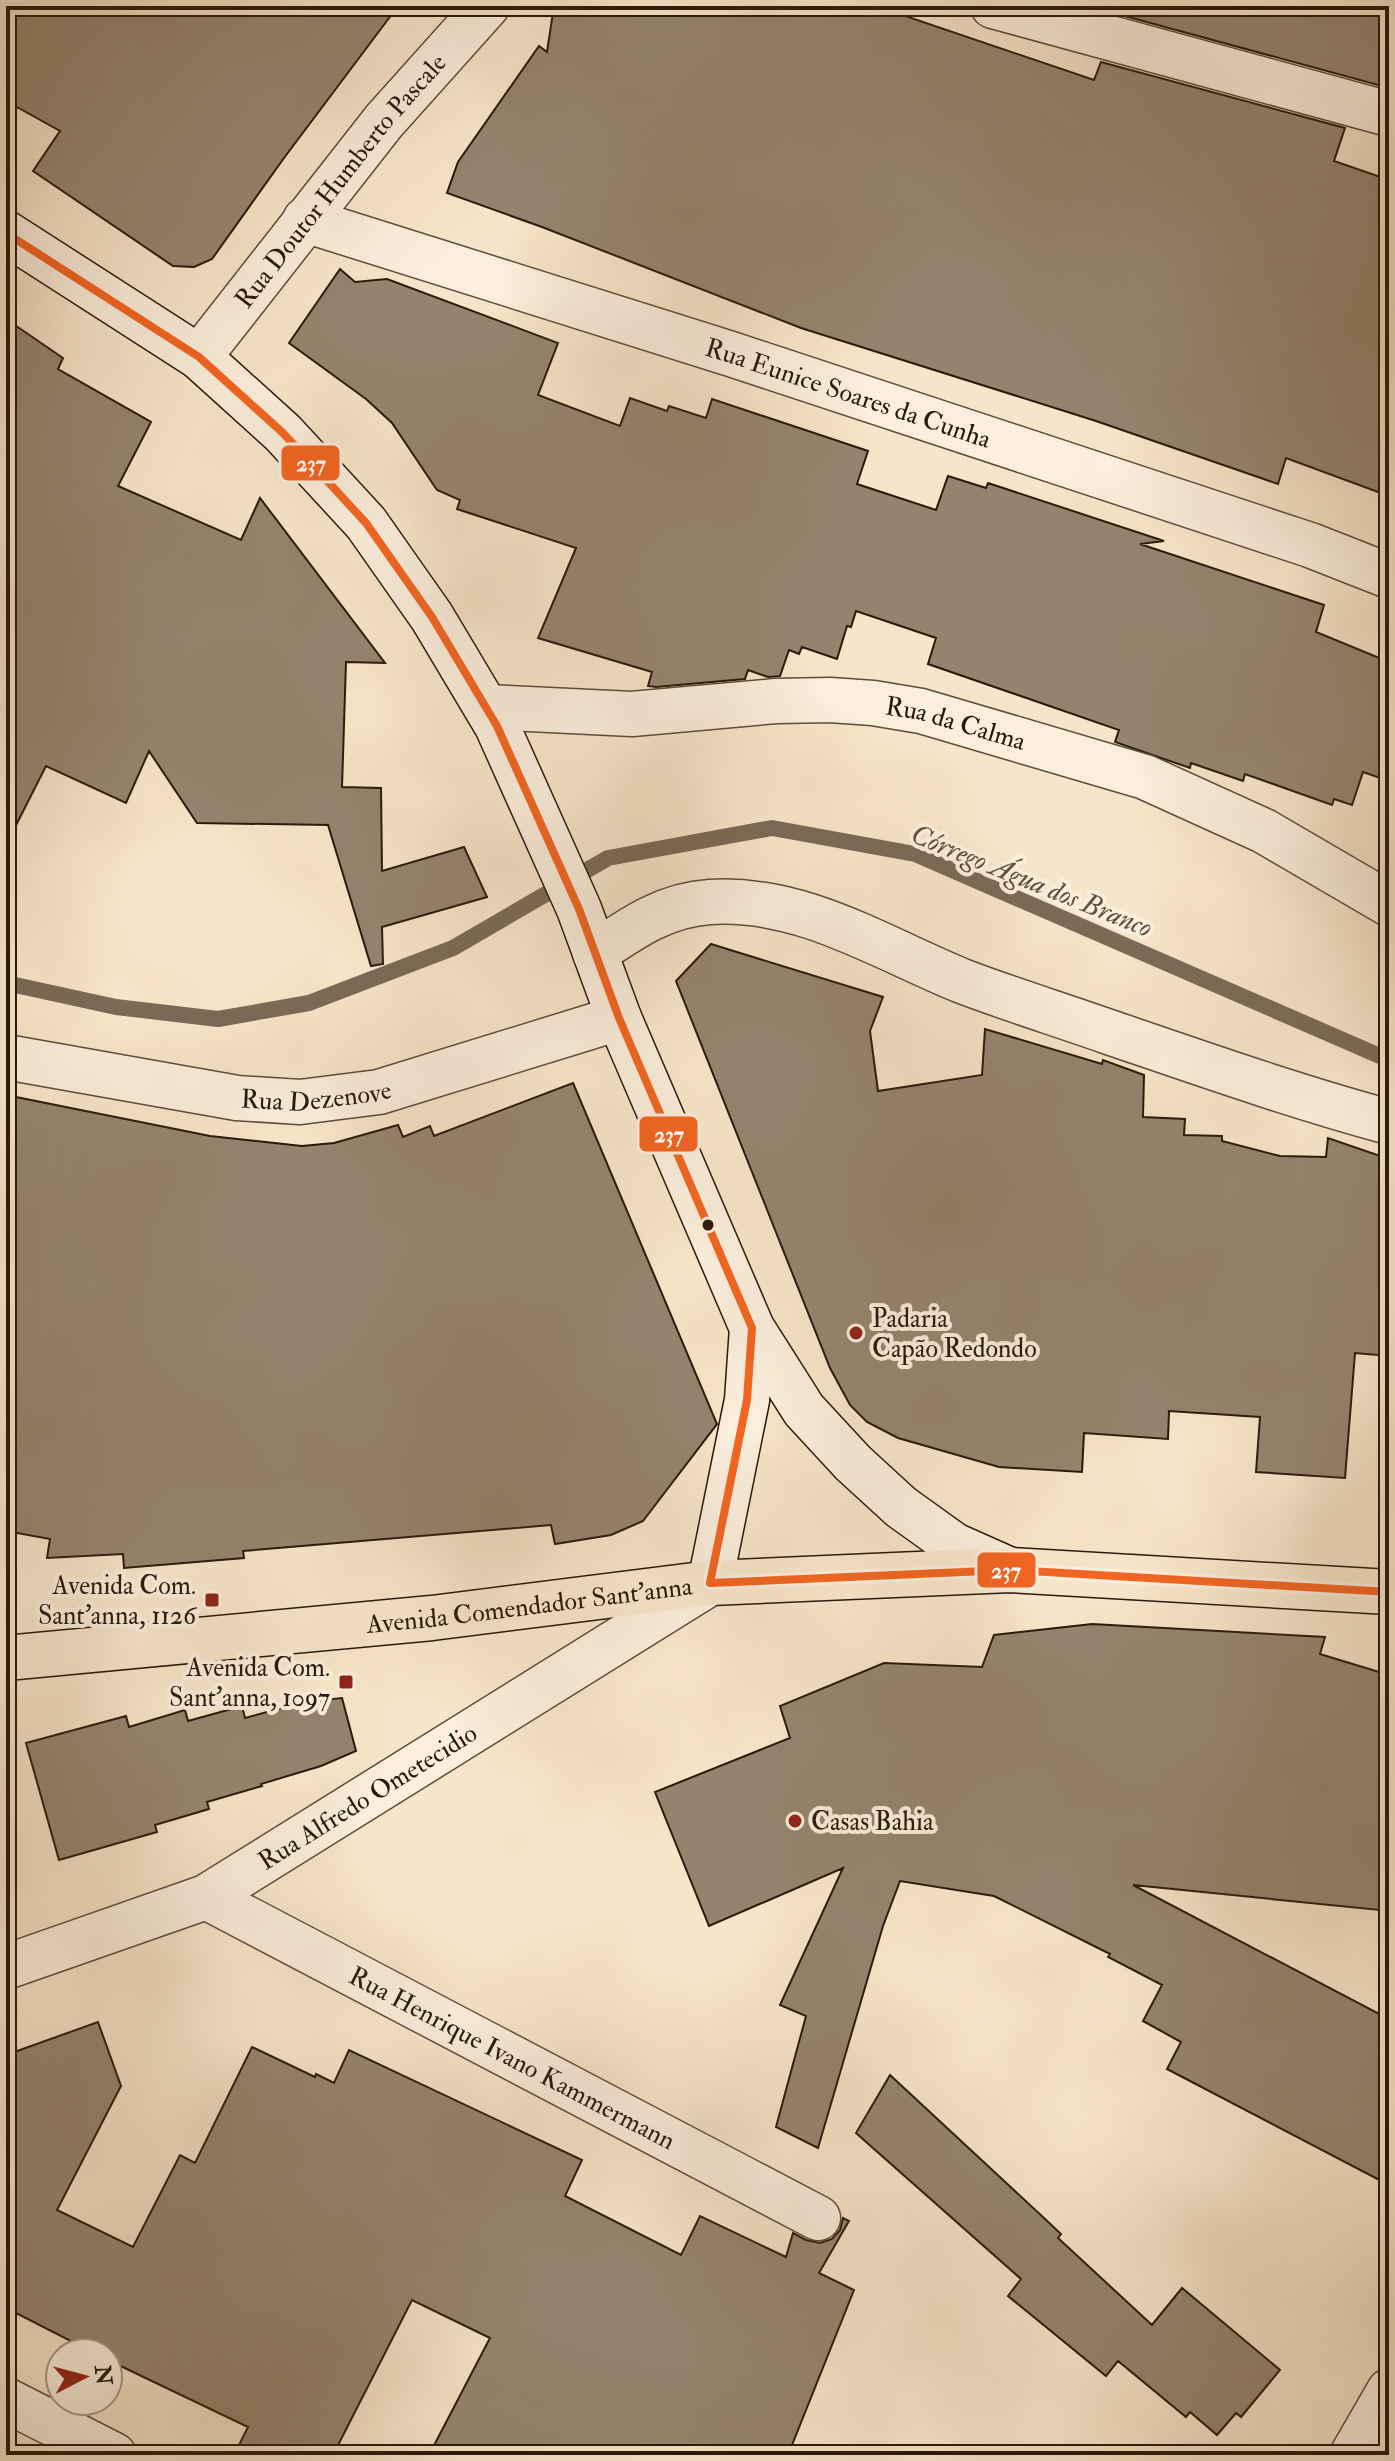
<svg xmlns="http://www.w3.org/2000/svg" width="1395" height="2461" font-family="'IM FELL Double Pica',serif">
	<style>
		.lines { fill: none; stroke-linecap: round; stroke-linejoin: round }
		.stream { stroke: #7a6a56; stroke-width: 16 }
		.building { fill: #94846e; stroke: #281a0b; stroke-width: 2 }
		.minor-casing { stroke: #5c4d3a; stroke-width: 47 }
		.tertiary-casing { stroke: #5c4d3a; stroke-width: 47 }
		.secondary-casing { stroke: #281a0b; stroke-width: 47 }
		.primary-casing { stroke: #281a0b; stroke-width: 47 }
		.minor { stroke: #faeedc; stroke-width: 44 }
		.tertiary { stroke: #faeedc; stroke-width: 44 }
		.secondary { stroke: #faeedc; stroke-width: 44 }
		.primary { stroke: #f7e5c9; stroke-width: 44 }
		.bus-1-casing { stroke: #faeedc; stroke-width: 14 }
		.bus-1 { stroke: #f26522; stroke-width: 8 }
		.bus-dot { fill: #281a0b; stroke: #faeedc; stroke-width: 3 }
		.poi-dot { fill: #8f2418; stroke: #faeedc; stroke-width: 3 }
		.labels { text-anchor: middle; stroke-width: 8; stroke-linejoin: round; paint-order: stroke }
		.street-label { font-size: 26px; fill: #281a0b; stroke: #faeedc }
		.poi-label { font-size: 26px; fill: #281a0b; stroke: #faeedc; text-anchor: start }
		.water-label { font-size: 28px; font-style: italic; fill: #5f503d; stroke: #faeedc }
		.line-badge { stroke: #faeedc; stroke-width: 3 }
		.badge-label { font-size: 22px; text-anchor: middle; font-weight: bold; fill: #fff }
	</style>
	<rect width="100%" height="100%" fill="#f7e5c9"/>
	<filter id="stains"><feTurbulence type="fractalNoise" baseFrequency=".0025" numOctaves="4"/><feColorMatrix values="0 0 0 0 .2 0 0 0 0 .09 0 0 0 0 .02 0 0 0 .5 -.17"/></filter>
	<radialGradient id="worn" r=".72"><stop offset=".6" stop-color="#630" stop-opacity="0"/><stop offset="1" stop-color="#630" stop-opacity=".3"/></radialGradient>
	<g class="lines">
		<path class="stream" d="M6,983l110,24 102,12 91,-16 144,-55 155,-90 164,-30 143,26 474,206"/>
	</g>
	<path class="building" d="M6,6h392l-114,152 -72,101 -18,8 -21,-1 -140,-95 27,-40 -54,-30z
		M554,6h322l218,74 7,-18 244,66 -11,33 55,19v316l-103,-38 -8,26 -182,-63 -295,-93 -259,-101 -95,-34 11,-31 81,-116 8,6z
		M1124,6h265v82l-268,-73z
		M340,269l15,13 32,-3 171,64 -20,52 82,31 10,-28 37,13 2,-5 37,12 6,-19 156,52 -11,33 79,26 12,-34 38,12 2,-5 176,58 -24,3 184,61 -8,27 73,30v119l-26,-9 -11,33 -18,-6 -2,6 -87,-31 -2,7 -52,-18 -1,5 -75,-26 4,-12 -191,-66 8,-26 -80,-27 -5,16 -4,-1 -10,33 -35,-12 -3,7 -10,-4 -9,26 -12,1 -20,-7 -3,9 -89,8 -8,-1 4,-14 -114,-34 38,-90 -119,-39 3,-9 -23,-10 -45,-67 -26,-24 -77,-56z
		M6,319l57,39 -5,11 93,53 -33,64 123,54 19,-42 125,165 -39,-1 -4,125 39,1 1,83 82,-24 23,50 -105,30 1,37 -12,2 -43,-141 -131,-2 -48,-72 -23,52 -80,-37 -40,79z
		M711,944l172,53 -13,34 8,60 104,-16 3,-46 117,35 1,-4 41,15 -1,42 42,2 -1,16 38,1v5l58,15 46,1 2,-19 61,21v197l-34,-3 -10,125 -89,-6 4,-55 -91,-6 -1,28 -84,-6 -2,39 -83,-5 -101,-29 -31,-16 -17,-17 -20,-37 -154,-387z
		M573,1083l144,341 -74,97 -32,14 -56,9 -4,-19 -308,26 1,7 -120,10 -1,-14 -76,4 3,-19 -44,-8v-436l204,41 92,10 32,-3 64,-18 5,12 27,-11 4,10z
		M1092,1624l233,13 -5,17 69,21v236l-256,-26 256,134v166l-222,-116 14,-27 -38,-21 19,-36 -54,-28 2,-3 -116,-58 -94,-15 -17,45 -65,222 -42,-21 30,-111 -26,-11 63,-137 -134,58 -54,-134 135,-54 -10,-32 104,-43 98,4 12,-32z
		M342,1698l14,53 -35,15 -60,18 1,2 -55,16 2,7 -54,16 2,7 -98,28 -33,-117 100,-27 3,11 56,-17 3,11 54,-15 3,12 59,-16z
		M98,2022l23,64 -64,124 76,37 47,-92 15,8 57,-116 63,30 1,-3 18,9 15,-33 233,110 -17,36 116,59 19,-39 86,41 7,-24 13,7 14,3 12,-4 8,-9 3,-12 6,3 -30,52 35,17 -66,165h-359l61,-117 -78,-38 -79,155h-99l14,-28 -140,-67v-7h-14l-88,-45v-253z
		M890,2075l154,143 17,16 -3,4 94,87 30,-37 98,82 -39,47 -5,-4 -19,22 -27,-23 -4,5 -68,-56 -12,15 -98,-80 13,-17 -165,-146z"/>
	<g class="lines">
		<defs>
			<g id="minor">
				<path d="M993,6l396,108"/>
				<path id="s1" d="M305,220l426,134 579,191 79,31"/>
				<path id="s2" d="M487,707l145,7 144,-13 54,-1 43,3 48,8 224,66 119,54 125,73"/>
				<path d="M595,953c37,-25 69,-48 115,-51 91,-6 171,46 252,79 47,18 96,33 144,50 94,32 187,65 283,91"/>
				<path id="s3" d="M6,1057l231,41 63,4 79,-10 240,-74"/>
				<path id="s4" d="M206,1897l612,321"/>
				<path id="s5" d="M6,1967l200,-70 504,-314"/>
				<path d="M6,2400l108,55"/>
				<path d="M1352,2455l37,-64"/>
			</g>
			<g id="tertiary">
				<path id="s6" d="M199,357l185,-236 103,-115"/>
			</g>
			<path id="secondary" d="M6,233l193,124 84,76 83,90 66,94 65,109 82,183 40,109 133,310 52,82 49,53 48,44 53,38 56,25
				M710,1583l37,-183 5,-72"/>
			<g id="primary">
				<path id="s7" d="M6,1658l426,-40 278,-35 300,-13 379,22"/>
			</g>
		</defs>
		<use href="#minor" class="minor-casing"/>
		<use href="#tertiary" class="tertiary-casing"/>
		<use href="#secondary" class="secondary-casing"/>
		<use href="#primary" class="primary-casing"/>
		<use href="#minor" class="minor"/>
		<use href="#tertiary" class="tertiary"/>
		<use href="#secondary" class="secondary"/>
		<use href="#primary" class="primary"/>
		<defs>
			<path id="bus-1" d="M6,233l193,124 84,76 83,90 66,94 65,109 82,183 40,109 133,310 -5,72 -37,183 300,-13 379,22"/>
		</defs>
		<use href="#bus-1" class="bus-1-casing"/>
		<use href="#bus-1" class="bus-1"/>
	</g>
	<circle class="bus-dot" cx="708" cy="1225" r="7"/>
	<g class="poi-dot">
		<circle cx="856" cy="1333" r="8"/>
		<rect x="204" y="1592" width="16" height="16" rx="4"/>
		<rect x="338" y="1674" width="16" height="16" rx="4"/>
		<circle cx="795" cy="1821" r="8"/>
	</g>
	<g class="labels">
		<g class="street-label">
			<text dy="9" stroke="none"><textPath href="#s6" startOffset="226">Rua Doutor Humberto Pascale</textPath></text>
			<text dy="9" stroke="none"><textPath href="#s1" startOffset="570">Rua Eunice Soares da Cunha</textPath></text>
			<text dy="9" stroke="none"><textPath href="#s2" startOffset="472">Rua da Calma</textPath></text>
			<text dy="9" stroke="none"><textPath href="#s3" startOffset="314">Rua Dezenove</textPath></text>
			<text dy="9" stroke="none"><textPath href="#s7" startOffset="526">Avenida Comendador Sant'anna</textPath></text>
			<text dy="9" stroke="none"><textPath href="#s5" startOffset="402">Rua Alfredo Ometecidio</textPath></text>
			<text dy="9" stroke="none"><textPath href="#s4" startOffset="346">Rua Henrique Ivano Kammermann</textPath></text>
		</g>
		<g class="poi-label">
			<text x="872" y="1327">Padaria<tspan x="872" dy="30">Capão Redondo</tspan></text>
			<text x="196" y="1594" text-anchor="end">Avenida Com.<tspan x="196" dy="30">Sant'anna, 1126</tspan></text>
			<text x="330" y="1676" text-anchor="end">Avenida Com.<tspan x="330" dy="30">Sant'anna, 1097</tspan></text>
			<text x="811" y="1830">Casas Bahia</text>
		</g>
		<g class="water-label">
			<text transform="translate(1032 880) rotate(22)" y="10">Córrego Água dos Branco</text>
		</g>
	</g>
	<g class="line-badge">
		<rect x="280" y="444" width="61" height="38" rx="8" fill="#f26522"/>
		<rect x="638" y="1115" width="61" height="38" rx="8" fill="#f26522"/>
		<rect x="976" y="1551" width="61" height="38" rx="8" fill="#f26522"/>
	</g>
	<g class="badge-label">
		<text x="311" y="471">237</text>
		<text x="669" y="1142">237</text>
		<text x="1006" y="1578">237</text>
	</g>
	<rect width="1395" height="2461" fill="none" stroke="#f7e5c9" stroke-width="32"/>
	<rect x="8" y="8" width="1379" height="2445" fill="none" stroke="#281a0b" stroke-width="4"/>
	<rect x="16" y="16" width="1363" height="2429" fill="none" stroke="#281a0b" stroke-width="2"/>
	<g transform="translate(84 2377) rotate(84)"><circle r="38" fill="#faeedc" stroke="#a69988" stroke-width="2"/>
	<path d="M0-6L14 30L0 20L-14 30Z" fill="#8f2418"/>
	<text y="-12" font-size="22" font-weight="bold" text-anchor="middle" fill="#281a0b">N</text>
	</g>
	<rect width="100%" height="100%" filter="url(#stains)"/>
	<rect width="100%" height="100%" fill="url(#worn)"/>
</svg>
